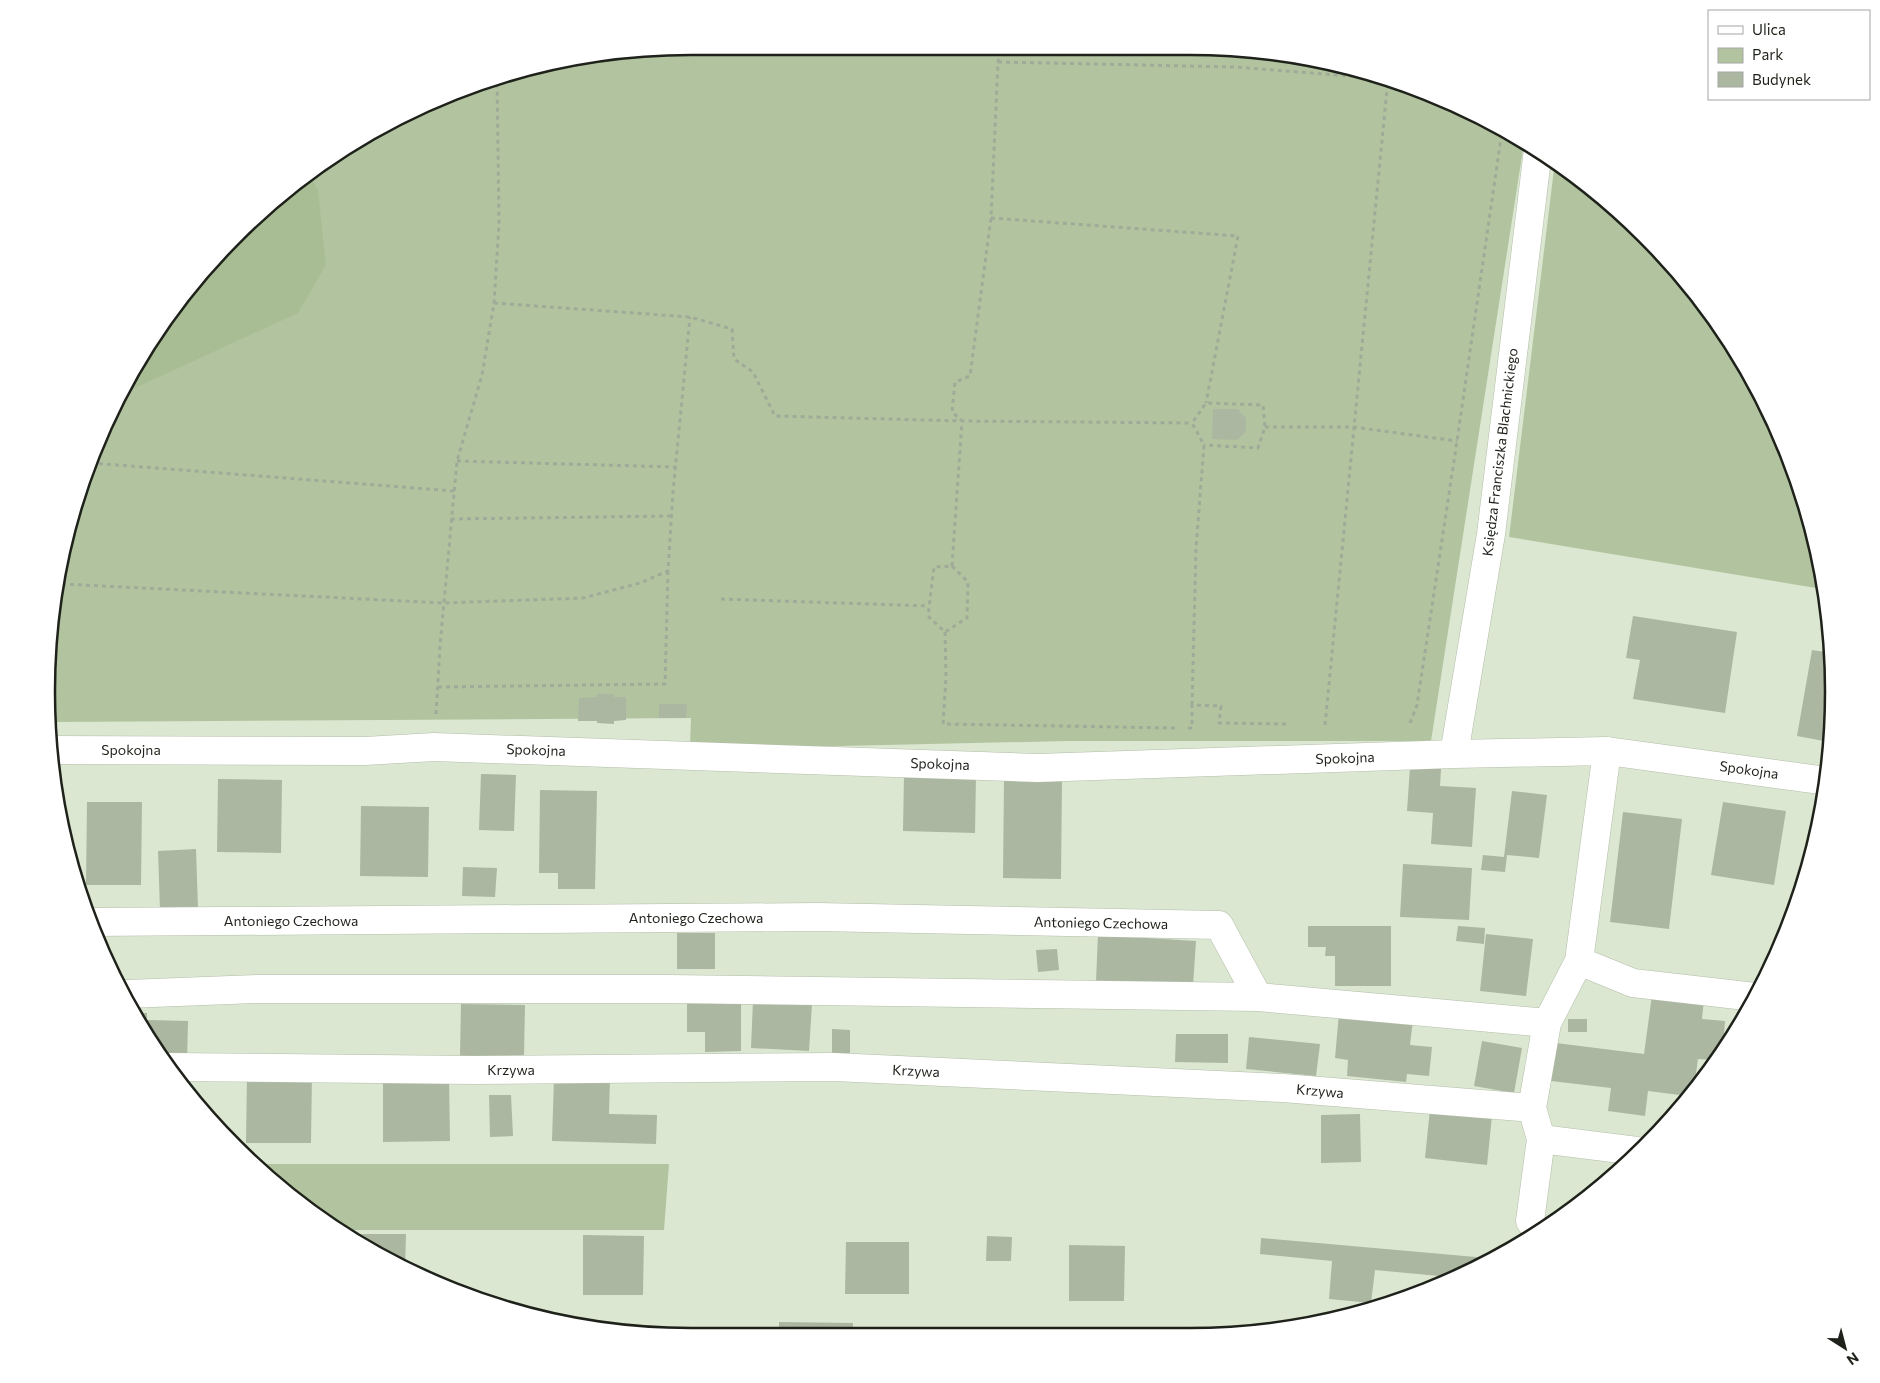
<svg xmlns="http://www.w3.org/2000/svg" width="1880" height="1383" font-family="Commissioner,sans-serif">
	<style>
		.green { fill: #b2c49f }
		.forest { fill: #a9bd94 }
		.building { fill: #acb7a2 }
		.lines { fill: none; stroke-linecap: round; stroke-linejoin: round }
		.minor-casing { stroke: #b3bea9; stroke-width: 29 }
		.path { stroke: #a0aa98; stroke-width: 3; stroke-dasharray: 4 4; stroke-linecap: butt }
		.minor { stroke: #fff; stroke-width: 28 }
		.labels { text-anchor: middle; stroke-width: 4.5; stroke-linejoin: round; paint-order: stroke }
		.street-label { font-size: 14px; fill: #1e221a; stroke: #fff }
		.rim { fill: none; stroke: #1e221a; stroke-width: 2.5 }
	</style>
	<rect width="100%" height="100%" fill="#dbe7d1"/>
	<path class="green" d="M692,46l538,2 125,20 81,27 88,48 -93,598h-363l-320,7 -58,-2 1,-28 -639,4v-115l16,-83 45,-118 93,-140 127,-111 111,-60 80,-27z
		M1555,161l59,46 86,91 67,108 45,118 10,65 -313,-52z
		M260,1164h409l-5,66h-322l-44,-27z"/>
	<path class="forest" d="M309,176l9,14 8,75 -28,48 -165,76 -9,1 82,-124z"/>
	<path class="building" d="M1213,409h25l8,9v14l-9,8 -25,-1z
		M1633,616l104,16 -12,81 -92,-14 7,-39 -14,-2z
		M1812,650l20,3 -3,89 -32,-6z
		M597,694h17v3h12v23l-12,1v3l-17,-1v-2h-19l1,-23 18,-1z
		M659,704h28l-1,14h-27z
		M1410,767l31,2 -1,17 36,2 -4,59 -41,-3 2,-31 -26,-2z
		M481,774l35,1 -2,56 -35,-1z
		M904,775l72,1 -1,57 -72,-2z
		M1004,778h58l-1,101 -58,-1z
		M218,779l64,1 -1,73 -64,-1z
		M540,790l57,1 -2,98h-37v-16h-19z
		M1512,791l35,4 -8,63 -32,-3 -2,17 -24,-2 2,-15 21,2z
		M87,802h55l-1,83h-55z
		M1723,802l63,9 -12,74 -63,-10z
		M361,806l68,1 -1,70 -68,-1z
		M1623,812l59,7 -13,110 -59,-7z
		M196,849l2,59 -38,2 -2,-59z
		M1403,864l69,4 -3,52 -69,-3z
		M463,867l34,1 -2,29 -33,-1z
		M1308,926h83v60h-56v-30h-10l1,-9h-18z
		M1458,926l27,2 -1,16 -28,-3z
		M677,933h38v36h-38z
		M1486,934l47,5 -7,57 -46,-5z
		M1098,935l98,6 -3,45 -97,-5z
		M1057,949l2,21 -21,2 -2,-22z
		M1652,995l52,4 -2,20 23,2 -2,28 -8,11 -17,-1 -4,29 -6,8 -40,-5 -3,25 -37,-5 3,-23 -60,-7 5,-38 88,11z
		M687,1001h54v50l-36,1v-20h-18z
		M753,1001l59,3 -3,47 -58,-3z
		M461,1004l64,1 -1,52 -64,-1z
		M138,1013h9v7l41,1 -1,42 -20,-1z
		M1339,1013l74,7 -3,25 22,2 -3,29 -22,-2 -1,8 -59,-6 1,-16 -13,-2z
		M1568,1019h19v13h-19z
		M832,1029l18,1v23h-18z
		M1176,1034h52v29l-53,-1z
		M1249,1037l71,7 -4,32 -70,-7z
		M1482,1041l40,7 -8,45 -40,-7z
		M247,1074h65l-1,69h-65z
		M449,1077l1,64 -67,1v-64z
		M554,1078l56,1 -1,35 48,1 -1,29 -104,-3z
		M489,1095h22l2,41 -23,1z
		M1430,1109l62,7 -5,49 -62,-7z
		M1360,1114l1,48 -40,1v-48z
		M348,1234h58l-1,36z
		M583,1235l61,1 -1,59h-60z
		M987,1236l25,1 -1,24h-25z
		M1261,1238l226,20 -49,28 1,-10 -64,-6 -4,33 -42,-4 3,-38 -72,-7z
		M846,1242h63v52h-64z
		M1069,1245l56,1 -1,55h-55z
		M779,1322l74,1v11h-74z"/>
	<g class="lines">
		<defs>
			<path id="minor" d="M52,750l313,1 69,-4 603,21 417,-14 153,-3 220,30
				M1454,754l37,-220 47,-384
				M91,922l727,-5 401,8 39,72
				M1579,961l28,-210
				M127,994l131,-5h412l588,8 289,26 32,-62 54,22 122,14
				M169,1067l305,3 360,-3 449,21 249,20 9,31 96,12
				M1532,1108l15,-85
				M1536,1229l-6,-8 11,-82"/>
		</defs>
		<use href="#minor" class="minor-casing"/>
		<path class="path" d="M998,62l237,5 153,12
			M991,218l247,18 -32,167
			M494,303l196,14 42,12 2,30 19,13 22,44 187,5 230,2
			M1265,427h88l104,14
			M457,461l219,6
			M91,463l363,28
			M451,519l220,-3
			M952,566l10,-145 -10,-9 3,-30 15,-6 21,-158 7,-156 4,-15
			M952,566l16,16 -1,36 -22,14 -17,-16 6,-49z
			M62,584l382,19 139,-5 57,-15 28,-12 5,-79 17,-175
			M721,599l208,7
			M945,632l1,45 -3,47 232,4
			M438,687l227,-3 3,-113
			M1192,705l4,-157 8,-103 -12,-22 14,-20 57,2 2,22 -7,21 -54,-3
			M436,714l4,-68 17,-185 25,-86 12,-72 5,-79 -2,-147
			M1410,723l7,-18 40,-264 45,-310
			M1325,725l63,-646
			M1188,728h4v-23l29,1 -2,17 67,1"/>
		<use href="#minor" class="minor"/>
	</g>
	<g class="labels">
		<g class="street-label">
			<text transform="translate(1500 452) rotate(-83)" y="5">Księdza Franciszka Blachnickiego</text>
			<text x="131" y="755">Spokojna</text>
			<text transform="translate(536 750) rotate(2)" y="5">Spokojna</text>
			<text transform="translate(1345 758) rotate(-2)" y="5">Spokojna</text>
			<text transform="translate(940 764) rotate(2)" y="5">Spokojna</text>
			<text transform="translate(1749 770) rotate(8)" y="5">Spokojna</text>
			<text x="696" y="923">Antoniego Czechowa</text>
			<text x="291" y="926">Antoniego Czechowa</text>
			<text transform="translate(1101 923) rotate(1)" y="5">Antoniego Czechowa</text>
			<text x="511" y="1075">Krzywa</text>
			<text transform="translate(916 1071) rotate(3)" y="5">Krzywa</text>
			<text transform="translate(1320 1091) rotate(5)" y="5">Krzywa</text>
		</g>
	</g>
	<path d="M0 0H1880V1383H0ZM691 55H1189A636 636 0 0 1 1825 691V692A636 636 0 0 1 1189 1328H691A636 636 0 0 1 55 692V691A636 636 0 0 1 691 55Z" fill="#fff" fill-rule="evenodd"/>
	<path class="rim" d="M691 55H1189A636 636 0 0 1 1825 691V692A636 636 0 0 1 1189 1328H691A636 636 0 0 1 55 692V691A636 636 0 0 1 691 55Z"/>
	<rect x="1708" y="10" width="162" height="90" fill="#ffffff" stroke="#a5a7a3"/>
	<rect x="1718" y="26" width="25" height="8" fill="#ffffff" stroke="#a5a7a3"/>
	<text x="1752" y="35" font-size="15" fill="#1e221a">Ulica</text>
	<rect x="1718" y="48" width="25" height="15" fill="#b2c49f" stroke="#a5a7a3"/>
	<text x="1752" y="60" font-size="15" fill="#1e221a">Park</text>
	<rect x="1718" y="72" width="25" height="15" fill="#acb7a2" stroke="#a5a7a3"/>
	<text x="1752" y="85" font-size="15" fill="#1e221a">Budynek</text>
	<g transform="translate(1845 1348) rotate(144)" stroke="#ffffff" stroke-width="4" paint-order="stroke">
	<path d="M0-4L9 19L0 12L-9 19Z" fill="#1e221a"/>
	<text y="-8" font-size="14" font-weight="bold" text-anchor="middle" fill="#1e221a">N</text>
	</g>
</svg>
